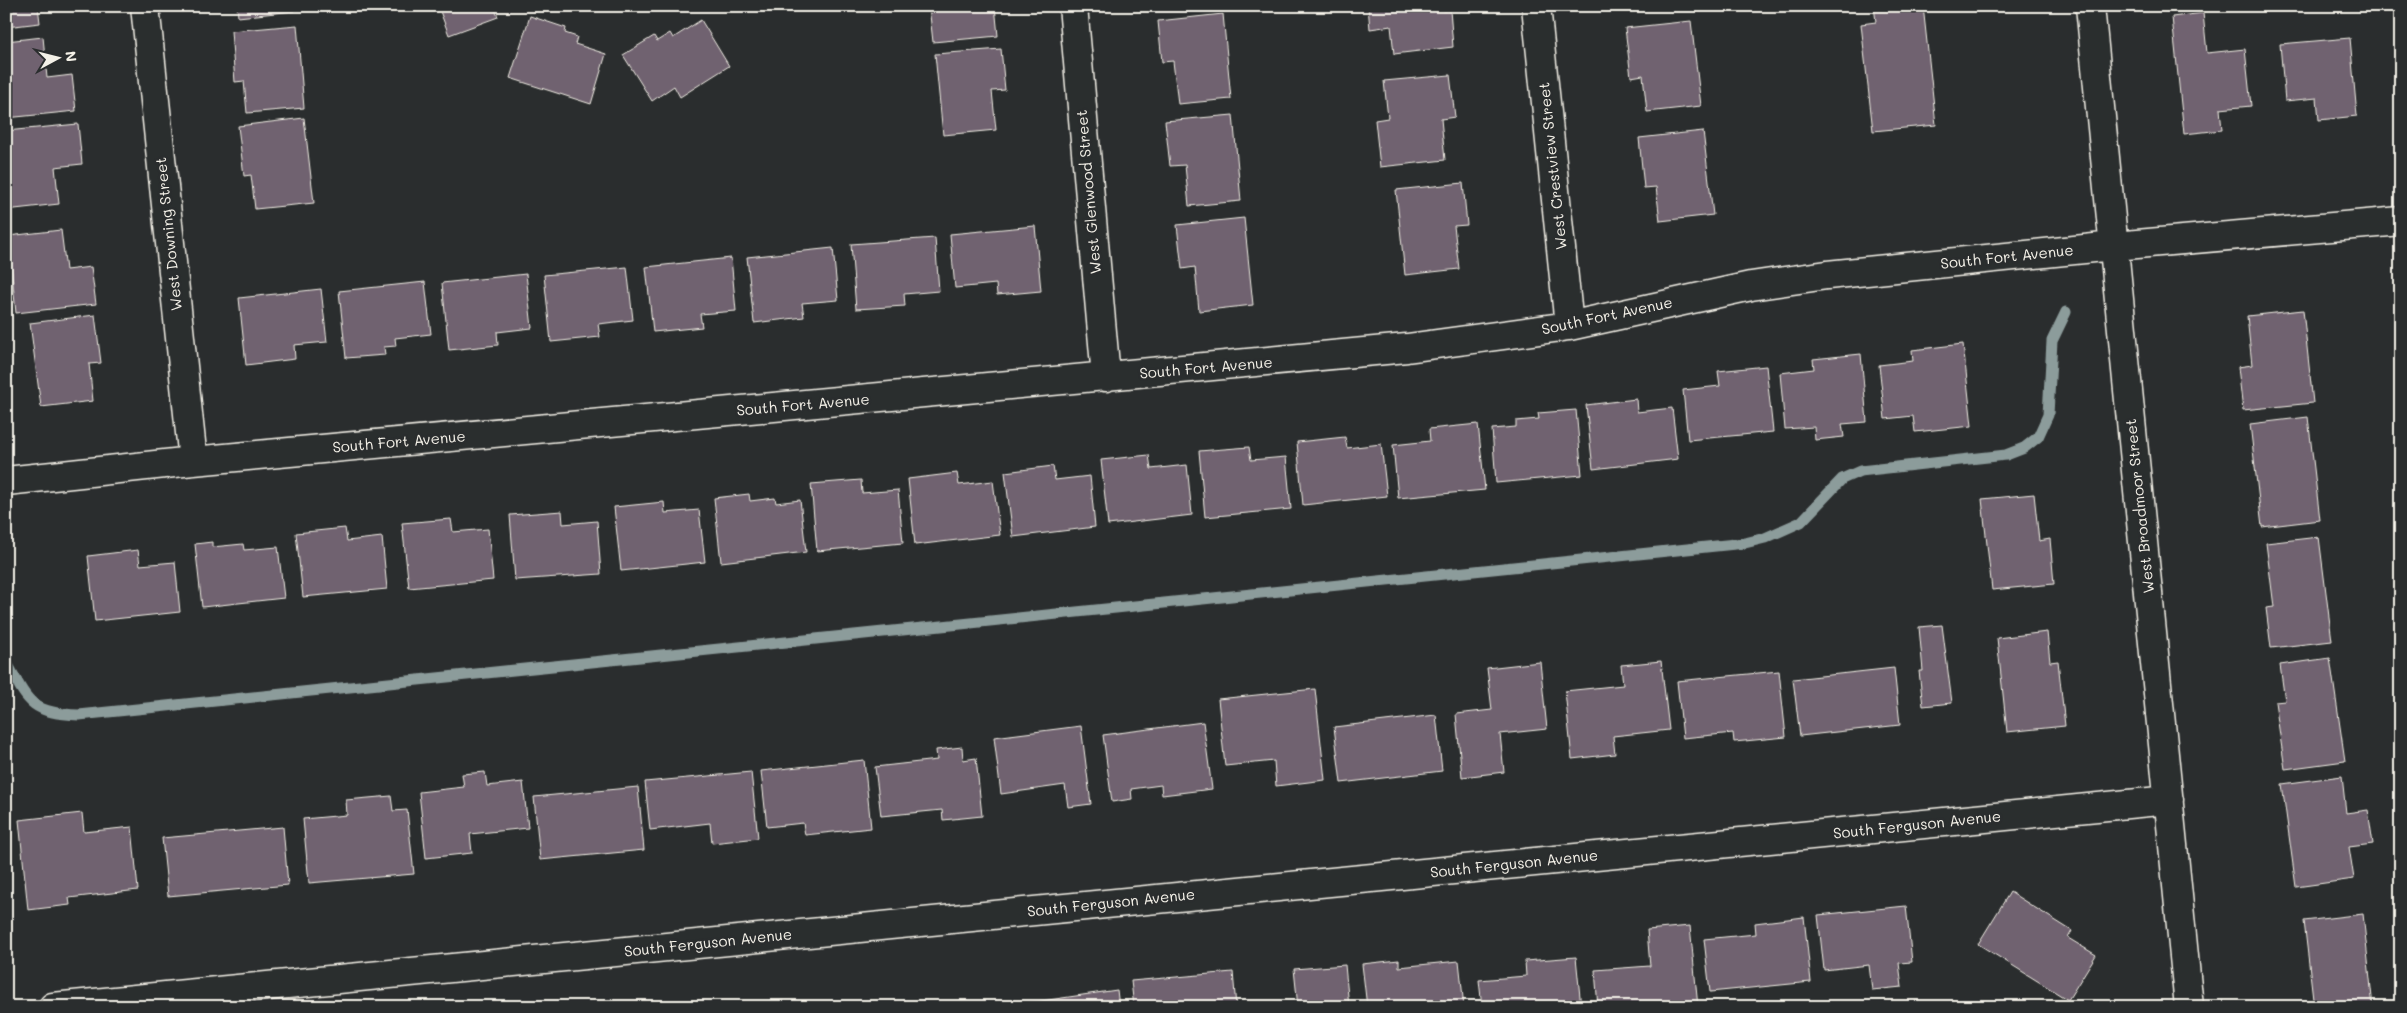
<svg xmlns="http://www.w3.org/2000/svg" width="2407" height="1013" font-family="Mali,sans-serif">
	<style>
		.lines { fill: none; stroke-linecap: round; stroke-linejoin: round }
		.stream { stroke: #8c9c9b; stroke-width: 11 }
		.building { fill: #70626f; stroke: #f4f1e8 }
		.minor-casing { stroke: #f4f1e8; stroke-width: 31 }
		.minor { stroke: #2a2d2e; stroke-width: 28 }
		.labels { text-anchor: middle; stroke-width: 5; stroke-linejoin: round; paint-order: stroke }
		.street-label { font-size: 15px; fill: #f4f1e8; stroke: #2a2d2e }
	</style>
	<rect width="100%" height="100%" fill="#2a2d2e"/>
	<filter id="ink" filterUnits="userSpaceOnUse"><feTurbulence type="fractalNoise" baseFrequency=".02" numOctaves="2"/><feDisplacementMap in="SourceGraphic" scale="10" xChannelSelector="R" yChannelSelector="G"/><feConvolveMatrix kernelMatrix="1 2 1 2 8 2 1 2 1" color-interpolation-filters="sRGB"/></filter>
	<g filter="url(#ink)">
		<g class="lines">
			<path class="stream" d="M6,661c22,41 24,52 73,54l1666,-172 20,-5 36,-16 41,-43 18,-8 146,-16 18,-7 14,-11 10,-22 4,-74 14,-29"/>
		</g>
		<path class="building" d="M6,6h32l2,17 -34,4z
			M237,6h57v5l-56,6z
			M438,6h56l4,11 -49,18z
			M929,6h66l3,30 -65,6z
			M1368,6h76v5l6,-1 3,37 -59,7 -3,-28 -21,3z
			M1874,6h49l13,119 -63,6 -12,-107 15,-2z
			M2203,13l4,40 38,-4 6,57 -31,3 2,21 -38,4 -12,-117z
			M1223,14l8,85 -53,5 -5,-43 -11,1 -4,-41z
			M530,16l36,12 -1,5 12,4 -2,7 31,10 -15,50 -81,-26z
			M701,20l28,46 -49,31 -6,-11 -22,15 -29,-46 31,-19 3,5 13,-8 3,5z
			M1691,21l10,85 -54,6 -4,-37 -12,2 -6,-49z
			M297,25l7,83 -57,5 -3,-32 -9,1 -4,-51z
			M43,37l4,41 25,-3 4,36 -70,7v-77z
			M2350,38l7,78 -38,4 -2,-22 -32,3 -5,-57z
			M1001,49l4,41 -13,1 4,39 -53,5 -8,-81z
			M1450,75l5,42 -14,2 4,41 -65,7 -5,-47 13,-2 -4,-37z
			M1233,115l8,86 -52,5 -4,-41 -15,1 -5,-45z
			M304,118l10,85 -59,6 -4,-34 -7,1 -6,-50z
			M78,124l4,40 -27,3 4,37 -53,6v-79z
			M1703,131l10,84 -53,6 -4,-34 -12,1 -5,-50z
			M1463,183l4,42 -13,1 5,43 -54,6 -9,-85z
			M1244,218l9,87 -54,6 -4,-44 -13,2 -5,-44z
			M1035,226l6,65 -44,4 -1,-11 -41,4 -5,-54z
			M61,230l5,40 25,-3 5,37 -80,9 -8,-77z
			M935,238l4,53 -35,3 1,12 -49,3 -5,-65z
			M833,248l5,52 -36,3 2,14 -50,6 -7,-66z
			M731,258l5,53 -36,3 2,13 -49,5 -7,-65z
			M627,267l6,53 -35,4 2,13 -49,5 -7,-67z
			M526,274l6,54 -35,4 1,13 -49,5 -7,-67z
			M425,282l6,52 -36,4 1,8 -12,1 1,8 -39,3 -7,-67z
			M321,289l6,53 -33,3 1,14 -49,6 -7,-67z
			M2303,310l10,93 -70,7 -5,-43 14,-2 -5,-49z
			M95,315l6,48 -12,1 4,37 -52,6 -11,-84z
			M1963,344l9,82 -57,6 -2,-16 -28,3 -6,-54 34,-4 -1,-11z
			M1861,354l6,68 -25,2 2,13 -29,3 -1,-13 -29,2 -5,-56 34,-4 -1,-10z
			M1766,366l7,66 -85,8 -5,-50 37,-4 -2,-15z
			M1636,399l1,13 35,-4 6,51 -85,10 -7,-64z
			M1576,410l6,65 -86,8 -4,-54 24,-2v-6l23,-2 -1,-6z
			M2308,417l12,103 -58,7 -12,-103z
			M1478,424l7,66 -87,8 -5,-53 37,-4 -1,-12z
			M1345,437l2,11 34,-4 6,52 -84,9 -6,-63z
			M1249,447l2,13 35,-3 5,52 -86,8 -6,-66z
			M1149,455l2,14 36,-4 5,50 -84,10 -7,-65z
			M1053,466l2,14 35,-4 5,51 -82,10 -8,-65z
			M957,473l2,12 34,-4 7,54 -85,10 -7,-66z
			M861,480l1,13 36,-3 5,53 -86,8 -6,-67z
			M749,494l1,7 25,-3 1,5 24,-3 6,52 -85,10 -7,-64z
			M2034,494l5,47 11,-2 4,45 -62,6 -10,-91z
			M664,502l1,11 34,-3 6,52 -84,9 -7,-64z
			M562,511l1,13 34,-3 4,53 -86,6 -5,-65z
			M451,519l2,13 35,-3 5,51 -84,8 -7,-65z
			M345,528l2,13 35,-4 5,52 -84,8 -7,-64z
			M2319,537l13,104 -61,7 -5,-40 8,-1 -8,-64z
			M212,542v5l31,-3 1,6 34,-3 6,51 -82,9 -7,-63z
			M138,550l2,15 35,-3 5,50 -85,9 -7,-65z
			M1942,625l10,78 -29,3 -4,-35h4l-4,-44z
			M2047,632l3,30 8,-1 7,65 -58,6 -10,-94z
			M2330,658l15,103 -60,8 -10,-67 10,-1 -5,-36z
			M1661,661l8,69 -56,6 2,18 -43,5 -7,-68 58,-6 -2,-20z
			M1540,662l7,67 -47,5 4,38 -42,5 -6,-63 36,-4 -5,-42z
			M1894,668l6,57 -100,11 -7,-57z
			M1779,671l7,66 -52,5 -1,-9 -50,5 -6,-57z
			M1315,689l10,91 -49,6 -2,-25 -49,5 -7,-67z
			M1436,715l6,56 -101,12 -7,-56z
			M1203,722l9,67 -50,6 -1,-10 -30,4 1,10 -20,3 -9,-67z
			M1081,726l10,78 -23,3 -3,-22 -64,9 -7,-57z
			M962,747l1,13 13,-2 6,58 -39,4 -1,-10 -61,6 -6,-49 62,-7 -1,-10z
			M864,760l7,68 -66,7 -2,-12 -36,4 -6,-56z
			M485,772l2,14 36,-4 5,46 -58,6 2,19 -46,5 -7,-66 45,-5 -2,-13z
			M751,772l7,66 -46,5 -2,-20 -60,7 -5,-48z
			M2342,776l4,37 22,-3 5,34 -24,3 5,32 -58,8 -14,-103z
			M638,787l6,63 -104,10 -6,-63z
			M391,796l2,15 14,-1 7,64 -105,9 -6,-64 44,-4 -1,-15z
			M82,813l2,19 48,-5 6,63 -69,8 1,7 -42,5 -9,-90z
			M283,827l5,58 -120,11 -6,-58z
			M2010,892l62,39 -4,7 28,17 -28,45 -90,-56z
			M1906,906l6,56 -13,1 3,24 -30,3 -3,-25 -45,5 -6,-55z
			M2363,914l10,93h-59l-10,-86z
			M1804,917l7,65 -101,10 -6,-53 52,-5 -1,-11z
			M1690,926l8,81h-100l-3,-37 55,-4 -3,-36z
			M1576,957l5,50h-99l-3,-27 47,-4 -1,-15z
			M1399,960v7l60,-6 5,46h-97l-5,-43z
			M1345,965l4,42h-51l-4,-38z
			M1233,972l3,35h-102l-3,-26z
			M1117,990l2,17h-105v-2z"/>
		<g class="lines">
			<defs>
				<path id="minor" d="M145,6l48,455
					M1073,6l33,371
					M1536,6l33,320
					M2090,6l99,1001
					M6,481l187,-20 1214,-113 162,-22 182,-40 76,-11 287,-29 287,-25
					M53,1007l2116,-207"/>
			</defs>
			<use href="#minor" class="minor-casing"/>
			<use href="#minor" class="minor"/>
		</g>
	</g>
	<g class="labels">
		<g class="street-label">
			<text transform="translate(1553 166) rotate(-96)" y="5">West Crestview Street</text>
			<text transform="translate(1089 192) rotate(-95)" y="5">West Glenwood Street</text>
			<text transform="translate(169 234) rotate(-96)" y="5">West Downing Street</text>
			<text transform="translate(2007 257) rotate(-6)" y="5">South Fort Avenue</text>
			<text transform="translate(1607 316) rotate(-12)" y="5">South Fort Avenue</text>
			<text transform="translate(1206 368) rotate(-5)" y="5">South Fort Avenue</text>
			<text transform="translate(803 405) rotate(-5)" y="5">South Fort Avenue</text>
			<text transform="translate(399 442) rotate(-5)" y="5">South Fort Avenue</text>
			<text transform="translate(2140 506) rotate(-96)" y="5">West Broadmoor Street</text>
			<text transform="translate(1917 825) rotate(-6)" y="5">South Ferguson Avenue</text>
			<text transform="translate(1514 864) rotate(-6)" y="5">South Ferguson Avenue</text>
			<text transform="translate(1111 903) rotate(-6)" y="5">South Ferguson Avenue</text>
			<text transform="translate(708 943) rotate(-6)" y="5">South Ferguson Avenue</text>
		</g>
	</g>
	<rect width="2407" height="1013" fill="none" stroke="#2a2d2e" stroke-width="25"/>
	<rect x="12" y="12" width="2382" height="988" fill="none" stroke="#f4f1e8" stroke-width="2" filter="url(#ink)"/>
	<g transform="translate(58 58) rotate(83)" stroke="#2a2d2e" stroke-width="4" paint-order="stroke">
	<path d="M0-4L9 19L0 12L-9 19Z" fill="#f4f1e8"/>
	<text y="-8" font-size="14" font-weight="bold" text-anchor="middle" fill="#f4f1e8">N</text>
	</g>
</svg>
